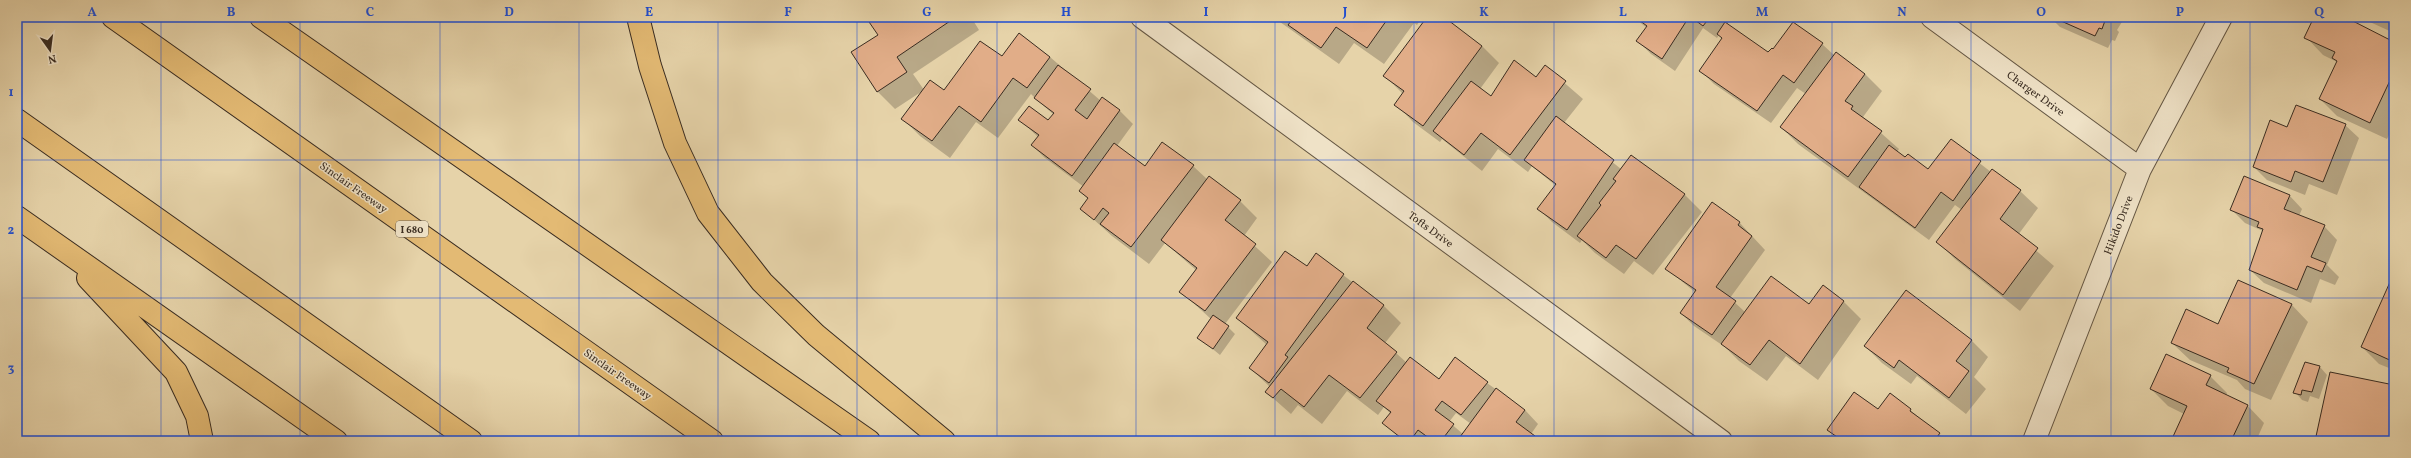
<svg xmlns="http://www.w3.org/2000/svg" width="2411" height="458" font-family="Vollkorn,serif">
	<style>
		.shadow { fill: #0003; fill-rule: evenodd }
		.building { fill: #e1ad88; stroke: #392c21 }
		.lines { fill: none; stroke-linecap: round; stroke-linejoin: round }
		.street-casing { stroke: #645643; stroke-width: 24 }
		.highway-casing { stroke: #392c21; stroke-width: 24 }
		.street { stroke: #efe2c7; stroke-width: 22 }
		.highway { stroke: #e3ba74; stroke-width: 22 }
		.grid { fill: none; stroke: #1d4ed8; stroke-width: 1; stroke-opacity: 0.55 }
		.labels { text-anchor: middle; stroke-width: 3; stroke-linejoin: round; paint-order: stroke }
		.shield { fill: #efe2c7; stroke: #706353; stroke-width: 1 }
		.shield-label { font-size: 10px; font-weight: bold; fill: #392c21 }
		.street-label { font-size: 11px; fill: #392c21; stroke: #efe2c7 }
		.neatline { fill: none; stroke: #1d4ed8; stroke-width: 1.5 }
		.grid-label { font-size: 13px; text-anchor: middle; font-weight: bold; fill: #1d4ed8 }
	</style>
	<rect width="100%" height="100%" fill="#e6d3a9"/>
	<filter id="stains"><feTurbulence type="fractalNoise" baseFrequency=".005" numOctaves="4"/><feColorMatrix values="0 0 0 0 .2 0 0 0 0 .09 0 0 0 0 .02 0 0 0 .5 -.17"/></filter>
	<radialGradient id="worn" r=".72"><stop offset=".6" stop-color="#630" stop-opacity="0"/><stop offset="1" stop-color="#630" stop-opacity=".3"/></radialGradient>
	<path class="shadow" d="M872,17h99l8,13 -66,44 11,16 -29,19 -17,-17 -26,-40 27,-17z
		M1273,17h149l-5,8 -3,-2 -30,41 -30,-21 -15,21z
		M1429,17h13l40,29 17,17 -19,26 11,8 45,-19 9,-12 38,33 -19,24 57,46 10,-13 54,39 17,17 -49,63 -19,-14 -10,13 -29,-21 -13,-13 -2,3 -28,-21 -13,-13 17,-23 -24,-20 -4,6 -30,-23 -16,22 -40,-32 -2,3 -27,-20 -17,-18 7,-10 -18,-18z
		M1633,17h99l-5,7 41,30 54,-10 13,12 30,18 17,17 -19,26 36,32 -2,3 32,18 22,-29 40,31 1,-2 28,21 18,17 -20,27 36,31 -34,45 -65,-52 -17,-17 24,-32 -7,-5 -26,35 -131,-96 -17,-17 25,-33 -9,-6 -26,35 -57,-39 -14,-14 23,-31 -4,-4 -2,3 -14,-10 -28,43 -24,-17 -13,-13 9,-13z
		M2050,17h75l-8,13 2,2 -4,9 -3,-1 -4,8 -48,-21z
		M2315,17h26l53,26v82l-7,14 -50,-23 -17,-17 17,-37 -14,-7 -17,-18z
		M2359,17h35v16z
		M1019,35l31,22 51,44 2,-3 17,13 13,13 -16,22 28,21 48,-1 15,14 32,21 17,17 -13,18 28,26 -47,62 10,10 -15,21 -22,-18 13,-18 -31,-28 16,-21 -31,-27 -16,21 -37,-28 -31,-28 7,-9 -8,-8 4,-4 -39,-29 -13,-13 6,-8 -18,-17 29,2 5,-7 -19,-17 -4,-4 -33,44 -22,-16 -26,36 -30,-22 -17,-17 41,-28 59,-33z
		M2345,125l14,13 -22,57 -28,-11 -4,11 -38,-15 -13,-13 34,-39z
		M2289,195l13,14 -3,7 25,10 13,14 -10,25 12,12 -4,8 -15,-6 -9,24 -47,-20 -14,-13 13,-39 -18,-8 -13,-13z
		M1739,222l26,28 -35,48 15,14 64,-7 14,-19 21,16 17,17 -43,61 -32,-24 -19,25 -28,-20 -14,-14 -31,-21 -13,-13 15,-20 -29,-24z
		M1307,268l36,7 41,31 17,17 -16,20 22,20 32,17 48,3 38,27 13,14 -7,10 8,7h-136l-19,-18 7,-9 -7,-7 -6,8 -31,-24 -25,33 -24,-19 -7,9 -25,-22 4,-5 -20,-19 17,-23 -30,-27zM1456,413l15,11 -8,10 -14,-12z
		M2394,285v85l-15,-6 -17,-17z
		M2291,304l17,18 -37,78 -26,-11 -8,-9 -47,-20 -18,-17 47,-18z
		M1971,340l17,17 -14,20 12,12 -20,25 -49,-38 -6,8 -29,-21 -17,-17z
		M2305,363l15,4 7,8 -8,24 -9,-3 -2,6 -6,-2 -7,-8z
		M2210,376l17,17 -1,3 21,9 17,18 -8,18h-84l12,-27 -16,-8 -17,-17z
		M2394,386v55h-78z
		M1910,410l37,31h-107l-11,-11 49,-19z"/>
	<path class="building" d="M870,17h86l-59,40 10,15 -30,20 -26,-40 27,-17 -11,-16z
		M1294,17h95l-22,31 -31,-21 -15,21 -33,-23z
		M1427,17h17l38,29 -59,80 -29,-21 10,-14 -21,-15z
		M1635,17h54l-27,42 -26,-18 11,-15z
		M1691,17h19l-7,9z
		M2052,17h51l3,1 -4,11 -3,-1 -4,8z
		M2314,17h31l49,25v30l-24,51 -51,-24 18,-38 -5,-3 3,-6 -31,-14z
		M1725,22l43,30 4,-4 1,1 20,-27 30,21 -29,40 -11,-8 -26,36 -58,-40 23,-33 -5,-4z
		M1019,33l31,24 -23,31 -14,-10 -32,44 -22,-16 -27,35 -31,-22 29,-39 14,10 36,-49 22,15z
		M1836,52l29,22 -20,27 8,5 -2,3 31,22 -34,46 -68,-50z
		M1514,60l22,17 9,-12 21,16 -56,74 -29,-22 -17,22 -31,-24 38,-50 20,15z
		M1058,65l33,24 -16,21 12,9 15,-22 18,13 -48,66 -41,-31 8,-10 -21,-15 11,-14 19,14 6,-7 -20,-15z
		M2296,105l50,19 -23,58 -28,-11 -4,11 -38,-15 17,-47 17,7z
		M1556,116l58,44 -47,70 -30,-21 19,-25 -32,-24z
		M1951,139l30,22 -28,40 -12,-9 -26,36 -56,-41 30,-42 16,12 3,-3 20,15z
		M1162,142l32,23 -63,82 -31,-23 9,-11 -6,-5 -9,12 -14,-11 8,-11 -9,-7 35,-48 31,23z
		M1631,155l54,39 -49,65 -20,-14 -10,13 -29,-22 24,-31 -2,-2 17,-22 -3,-2z
		M1992,169l29,21 -21,29 38,29 -35,47 -67,-53z
		M1209,176l32,24 -16,20 31,24 -51,67 -26,-19 18,-24 -36,-28z
		M2244,176l46,19 -6,14 41,16 -14,32 15,6 -4,9 -15,-6 -10,24 -48,-20 14,-41 -6,-2 2,-5 -29,-12z
		M1712,202l28,20 -2,3 14,11 -36,51 20,14 -24,34 -32,-22 16,-23 -31,-21z
		M1285,251l22,15 9,-13 28,21 -59,81 3,2 -19,26 -20,-15 19,-26 -32,-24z
		M1771,276l38,28 14,-19 21,16 -44,63 -31,-24 -19,25 -29,-21z
		M2238,280l54,24 -38,80 -27,-12 2,-4 -58,-25 15,-34 32,15z
		M1353,281l31,24 -17,23 30,24 -37,46 -31,-23 -25,32 -23,-18 -8,9 -8,-6z
		M2390,282l4,2v78l-33,-15z
		M1906,290l66,50 -16,21 13,10 -20,27 -50,-38 -5,8 -30,-22z
		M1213,315l16,11 -16,23 -16,-11z
		M2166,354l45,21 -5,10 42,20 -17,36h-60l16,-35 -37,-17z
		M1410,357l29,22 16,-22 33,25 -27,33 -19,-14 -7,9 19,14 -13,17h-8l-15,-11 -8,11h-5l-23,-18 9,-11 -15,-11z
		M2305,362l15,4 -8,26 -10,-2 -1,5 -8,-2z
		M2330,372l64,13v36l-2,-1 -2,12 3,1 -1,8h-77z
		M1496,388l29,22 -9,12 19,14 -4,5h-74z
		M1854,392l24,17 12,-16 21,16 -1,2 30,22 -6,8h-91l-16,-11z"/>
	<g class="lines">
		<defs>
			<path id="street" d="M1142,17l579,424
				M1932,17l208,152
				M2034,441l106,-272 81,-152"/>
			<path id="highway" d="M113,17l599,424
				M261,17l608,424
				M638,17l12,49 25,77 33,70 54,69 54,53 128,106
				M17,120l454,321
				M17,217l319,224
				M88,278l88,94 21,44 5,25"/>
		</defs>
		<use href="#street" class="street-casing"/>
		<use href="#highway" class="highway-casing"/>
		<use href="#street" class="street"/>
		<use href="#highway" class="highway"/>
	</g>
	<path class="grid" d="M161,17v424M300,17v424M440,17v424M579,17v424M718,17v424M857,17v424M997,17v424M1136,17v424M1275,17v424M1414,17v424M1554,17v424M1693,17v424M1832,17v424M1971,17v424M2111,17v424M2250,17v424M17,160h2377M17,298h2377"/>
	<g class="labels">
		<rect class="shield" x="396" y="221" width="32" height="16" rx="3"/>
		<g class="shield-label">
			<text x="412" y="233">I 680</text>
		</g>
		<g class="street-label">
			<text transform="translate(2036 93) rotate(36)" y="4">Charger Drive</text>
			<text transform="translate(354 187) rotate(35)" y="4">Sinclair Freeway</text>
			<text transform="translate(2118 225) rotate(-69)" y="4">Hikido Drive</text>
			<text transform="translate(1431 229) rotate(36)" y="4">Tofts Drive</text>
			<text transform="translate(618 374) rotate(35)" y="4">Sinclair Freeway</text>
		</g>
	</g>
	<rect width="2411" height="458" fill="none" stroke="#e6d3a9" stroke-width="44"/>
	<g transform="translate(50 50) rotate(166)" stroke="#efe2c7" stroke-width="3" paint-order="stroke">
	<path d="M0-3L7 15L0 10L-7 15Z" fill="#392c21"/>
	<text y="-6" font-size="11" font-weight="bold" text-anchor="middle" fill="#392c21">N</text>
	</g>
	<rect x="22" y="22" width="2367" height="414" class="neatline"/>
	<g class="grid-label">
		<text x="92" y="16">A</text>
		<text x="231" y="16">B</text>
		<text x="370" y="16">C</text>
		<text x="509" y="16">D</text>
		<text x="649" y="16">E</text>
		<text x="788" y="16">F</text>
		<text x="927" y="16">G</text>
		<text x="1066" y="16">H</text>
		<text x="1206" y="16">I</text>
		<text x="1345" y="16">J</text>
		<text x="1484" y="16">K</text>
		<text x="1623" y="16">L</text>
		<text x="1762" y="16">M</text>
		<text x="1902" y="16">N</text>
		<text x="2041" y="16">O</text>
		<text x="2180" y="16">P</text>
		<text x="2319" y="16">Q</text>
		<text x="11" y="96">1</text>
		<text x="11" y="234">2</text>
		<text x="11" y="372">3</text>
	</g>
	<rect width="100%" height="100%" filter="url(#stains)"/>
	<rect width="100%" height="100%" fill="url(#worn)"/>
</svg>
